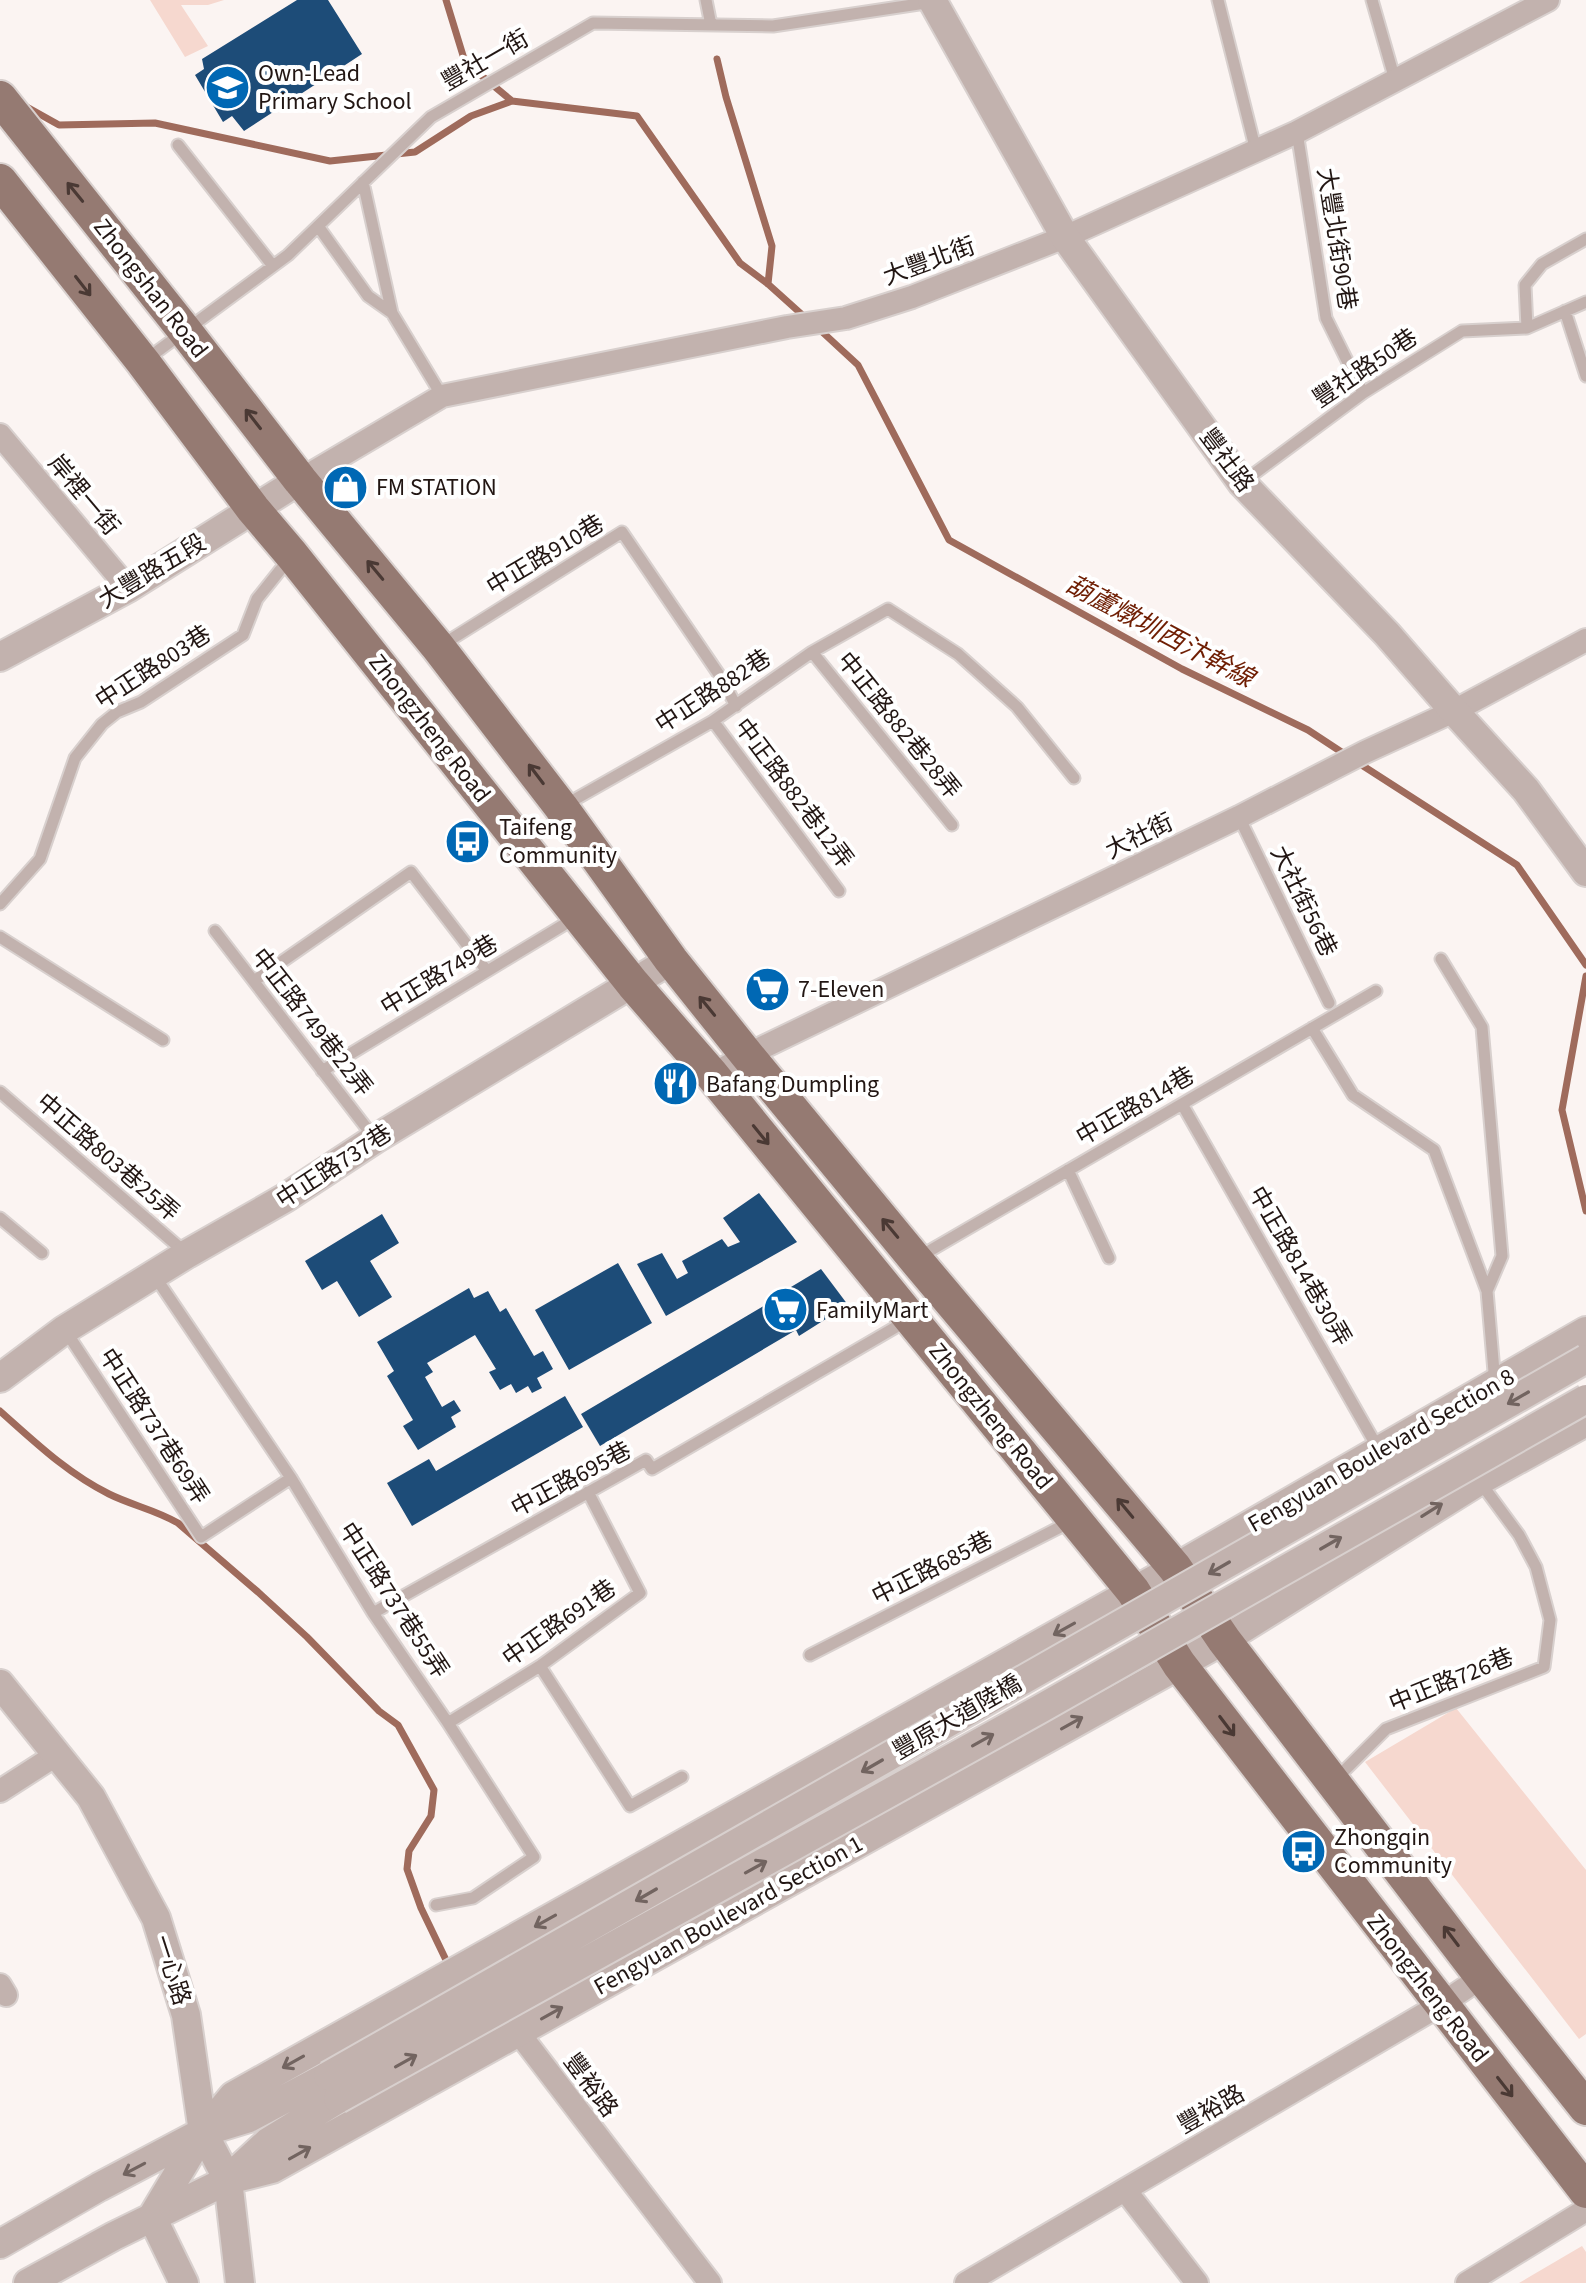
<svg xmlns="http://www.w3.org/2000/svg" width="1586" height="2283" font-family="'Source Sans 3','Noto Sans TC',sans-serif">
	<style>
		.green { fill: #f6d8cf }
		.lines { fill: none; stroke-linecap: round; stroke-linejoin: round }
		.stream { stroke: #9f6b5c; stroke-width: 7 }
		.building { fill: #1d4c78 }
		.service-casing { stroke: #d8d0ce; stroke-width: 15 }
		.minor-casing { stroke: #d8d0ce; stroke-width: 26 }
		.tertiary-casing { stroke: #d8d0ce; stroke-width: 32 }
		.primary-casing { stroke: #d8d0ce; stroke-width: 38 }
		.service { stroke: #c2b2ae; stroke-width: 11 }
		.minor { stroke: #c2b2ae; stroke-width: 22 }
		.tertiary { stroke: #c2b2ae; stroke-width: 28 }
		.primary { stroke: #957a72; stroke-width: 34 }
		.tertiary-bridge-casing { stroke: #d8d0ce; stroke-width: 32; stroke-linecap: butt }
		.tertiary-bridge { stroke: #c2b2ae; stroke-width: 28 }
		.oneway { stroke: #4a3934 }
		.oneway2 { stroke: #726460 }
		.labels { text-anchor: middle; stroke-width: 8; stroke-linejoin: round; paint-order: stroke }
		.street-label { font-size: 24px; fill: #221613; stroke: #fff }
		.poi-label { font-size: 24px; fill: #221613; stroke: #fff; text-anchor: start }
		.water-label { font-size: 26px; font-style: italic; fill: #6f1e03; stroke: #fff }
	</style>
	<rect width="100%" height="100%" fill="#fbf4f2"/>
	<path class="green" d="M150,0h74l-16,5h-27l27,41 -23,11z
		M1456,1708l130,162v164l-7,5 -214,-277z
		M1582,2246l4,6v31h-67z"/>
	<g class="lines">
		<path class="stream" d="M446,0l19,62 47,39
			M717,59l9,38 46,149 -4,38
			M25,106l34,19 96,-2 175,38 85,-9 56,-36 41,-15 125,15 103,147 28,21 40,36
			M818,328l40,37 91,175 233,129 126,61 38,25
			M1357,762l160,103 69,100
			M1586,976l-24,134 24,101
			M0,1411c35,31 67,62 109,83 22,11 47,16 69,29l80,69 49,45 72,74 19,14 36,65 -3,26 -22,35 -2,18 14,39 25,52"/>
	</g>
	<path class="building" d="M297,0h31l34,54 -118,77 -12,-15 -9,6 -28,-47 9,-6 -2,-10z
		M759,1193l38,49 -131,74 -29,-52 25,-11 15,26 11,-6 -6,-12 40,-22 6,8 12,-5 -17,-24z
		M382,1214l17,29 -29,18 22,36 -33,20 -22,-36 -15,9 -17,-29z
		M618,1263l34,60 -83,47 -34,-60z
		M821,1269l27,36 -49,31 -3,-6 -196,116 -19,-32 196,-116 -1,-2z
		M469,1288l5,10 14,-7 12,21 6,-4 28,48 9,-5 10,18 -16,9 5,10 -10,5 -4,-7 -12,7 -5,-9 -11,6 -11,-18 7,-3 -21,-34 -48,28 6,9 -8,5 17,30 12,-7 7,11 -10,6 5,10 -38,23 -15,-24 10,-6 -26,-44 7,-5 -17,-29z
		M565,1396l18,31 -171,99 -25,-43 42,-24 7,12z"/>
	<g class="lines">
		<defs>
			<path id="service" d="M706,0l5,25
				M1218,0l38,151
				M1372,0l23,80
				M1297,132l29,186 37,75
				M178,145l95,121
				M363,182l29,131 50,83
				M318,226l50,70 24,17
				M1565,311l21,65
				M1527,328l-2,-43 17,-21 44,-25
				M147,359l141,-104 143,-138 162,-94 180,3 159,-24
				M1243,482l120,-89 99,-62 65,-3 59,-26
				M442,645l180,-113 100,147 14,27
				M812,652l140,173
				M713,721l126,170
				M565,805l148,-84 99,-69 76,-43 70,45 59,53 57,71
				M1239,817l90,186
				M0,904l40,-45 35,-101 27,-34 15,-12 24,-10 102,-67 14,-36 32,-40
				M215,931l160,208
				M0,937l163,103
				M1441,959l41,68 20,229 -15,35
				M254,981l157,-109 76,99
				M1312,1028l41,67 81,55 53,141 8,92
				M322,1071l253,-153
				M0,1092l187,162
				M1182,1104l197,346
				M1068,1170l41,88
				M0,1218l42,35
				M919,1257l457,-266
				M154,1275l137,203 82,135 75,110 86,134 -61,41 -37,7
				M65,1330l136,207 90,-59
				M373,1613l273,-153 6,9 256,-149
				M810,1655l260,-133
				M540,1666l90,140 52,-29
				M448,1723l92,-57 100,-73 -52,-101
				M1337,1778l49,-49 158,-62 6,-47 -14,-53 -17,-32 -39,-53"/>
			<path id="minor" d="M0,435l128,153
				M300,480l142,-84 345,-69 59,-9 66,-21 153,-60 232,-105 251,-132
				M712,1075l35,-20 492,-238 126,-65 89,-41 132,-71
				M0,1791l56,-36
				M0,1985l6,10
				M518,2032l192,251
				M1125,2190l72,93
				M966,2283l474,-278 42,-28
				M1467,2283l119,-73"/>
			<path id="tertiary" d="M932,0l133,237 177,246 145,151 67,77 72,79 60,82
				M0,657l128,-69 172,-108
				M0,1378l64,-48 123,-76 98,-56 90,-59 296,-179
				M0,1684l91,113 65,121 30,97 17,117 25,48 12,103
				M228,2179l40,-37 70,-43
				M0,2244l99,-57 104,-55 46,-14 79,-42
				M28,2283l86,-47 114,-56 44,-11 952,-529 255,-159 107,-59
				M184,2283l-32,-66 51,-85 30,-36 942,-528 411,-237"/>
			<path id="primary" d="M0,98l185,233 115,149 138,167 123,160 110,153 76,95 168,204 260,309 49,72 258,337 104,131
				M0,181l143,181 110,147 39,46 341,429 79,91 421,516 46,73 407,527"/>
		</defs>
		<use href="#service" class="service-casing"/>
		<use href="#minor" class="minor-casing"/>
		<use href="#tertiary" class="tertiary-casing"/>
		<use href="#primary" class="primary-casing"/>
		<use href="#service" class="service"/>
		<use href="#minor" class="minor"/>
		<use href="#tertiary" class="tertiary"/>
		<use href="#primary" class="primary"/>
		<defs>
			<path id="tertiary-bridge" d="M328,2076l1258,-717
				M338,2099l702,-390 546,-310"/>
		</defs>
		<use href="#tertiary-bridge" class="tertiary-bridge-casing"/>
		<use href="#tertiary-bridge" class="tertiary-bridge"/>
	</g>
	<defs><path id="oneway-shaft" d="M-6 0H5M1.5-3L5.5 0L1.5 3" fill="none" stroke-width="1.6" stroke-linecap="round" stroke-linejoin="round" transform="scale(2)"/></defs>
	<g class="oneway">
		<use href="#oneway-shaft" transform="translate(75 192) rotate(-129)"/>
		<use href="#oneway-shaft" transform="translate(83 286) rotate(52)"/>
		<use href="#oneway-shaft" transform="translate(253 419) rotate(-128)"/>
		<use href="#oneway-shaft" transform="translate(375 570) rotate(-130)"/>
		<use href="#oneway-shaft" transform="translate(536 774) rotate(-127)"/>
		<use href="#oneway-shaft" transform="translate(707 1006) rotate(-129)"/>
		<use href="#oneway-shaft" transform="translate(761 1135) rotate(51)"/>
		<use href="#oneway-shaft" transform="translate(890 1228) rotate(-130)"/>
		<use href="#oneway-shaft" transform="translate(1125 1508) rotate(-130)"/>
		<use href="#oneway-shaft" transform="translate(1227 1726) rotate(53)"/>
		<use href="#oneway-shaft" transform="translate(1451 1936) rotate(-127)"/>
		<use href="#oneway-shaft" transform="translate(1505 2087) rotate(52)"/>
	</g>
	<g class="oneway2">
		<use href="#oneway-shaft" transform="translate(1518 1398) rotate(150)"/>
		<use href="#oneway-shaft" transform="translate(1432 1510) rotate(-32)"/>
		<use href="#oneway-shaft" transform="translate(1331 1543) rotate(-30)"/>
		<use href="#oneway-shaft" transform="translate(1219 1568) rotate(150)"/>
		<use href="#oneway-shaft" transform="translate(1064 1629) rotate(151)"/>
		<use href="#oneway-shaft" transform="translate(1072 1723) rotate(-29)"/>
		<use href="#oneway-shaft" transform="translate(983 1740) rotate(-29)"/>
		<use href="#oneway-shaft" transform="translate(872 1766) rotate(150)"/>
		<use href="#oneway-shaft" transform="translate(756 1867) rotate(-29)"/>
		<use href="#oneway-shaft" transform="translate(646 1895) rotate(150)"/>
		<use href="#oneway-shaft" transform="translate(545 1921) rotate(151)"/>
		<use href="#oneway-shaft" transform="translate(552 2013) rotate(-29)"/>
		<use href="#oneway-shaft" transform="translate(406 2061) rotate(-29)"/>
		<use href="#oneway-shaft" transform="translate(293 2062) rotate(151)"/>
		<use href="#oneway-shaft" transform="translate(300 2153) rotate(-29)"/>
		<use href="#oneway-shaft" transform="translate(134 2169) rotate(152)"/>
	</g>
	<defs>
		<symbol id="school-disc" viewBox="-11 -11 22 22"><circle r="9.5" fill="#0068b4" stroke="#fff"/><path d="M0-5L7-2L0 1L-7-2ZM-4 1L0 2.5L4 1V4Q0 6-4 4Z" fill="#fff"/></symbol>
		<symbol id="shop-disc" viewBox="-11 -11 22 22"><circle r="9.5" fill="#0068b4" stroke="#fff"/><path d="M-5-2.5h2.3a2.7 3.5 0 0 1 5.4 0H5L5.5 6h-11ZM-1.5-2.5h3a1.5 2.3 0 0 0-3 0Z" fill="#fff"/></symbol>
		<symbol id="bus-disc" viewBox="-11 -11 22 22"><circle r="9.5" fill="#0068b4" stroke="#fff"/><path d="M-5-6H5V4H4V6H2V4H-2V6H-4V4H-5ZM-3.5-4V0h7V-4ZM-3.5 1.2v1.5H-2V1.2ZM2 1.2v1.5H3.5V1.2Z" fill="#fff"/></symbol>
		<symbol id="supermarket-disc" viewBox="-11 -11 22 22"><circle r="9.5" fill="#0068b4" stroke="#fff"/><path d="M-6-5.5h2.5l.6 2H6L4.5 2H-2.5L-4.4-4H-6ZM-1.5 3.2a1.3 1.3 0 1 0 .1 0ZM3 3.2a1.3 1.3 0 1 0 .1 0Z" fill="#fff"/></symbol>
		<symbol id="restaurant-disc" viewBox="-11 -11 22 22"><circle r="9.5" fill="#0068b4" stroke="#fff"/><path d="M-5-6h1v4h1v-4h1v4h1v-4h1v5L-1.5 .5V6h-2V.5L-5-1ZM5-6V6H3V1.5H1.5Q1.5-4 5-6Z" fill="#fff"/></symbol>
	</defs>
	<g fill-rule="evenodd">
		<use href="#school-disc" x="202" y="62" width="51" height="51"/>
		<use href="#shop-disc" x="320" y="462" width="51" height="51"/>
		<use href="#bus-disc" x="442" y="816" width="51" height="51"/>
		<use href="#supermarket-disc" x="742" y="964" width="51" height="51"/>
		<use href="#restaurant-disc" x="650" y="1058" width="51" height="51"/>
		<use href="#supermarket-disc" x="760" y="1284" width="51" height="51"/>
		<use href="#bus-disc" x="1278" y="1826" width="51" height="51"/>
	</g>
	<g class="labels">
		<g class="street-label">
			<text transform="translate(485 60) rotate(-30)" y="8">豐社一街</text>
			<text transform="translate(1337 239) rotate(81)" y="8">大豐北街90巷</text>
			<text transform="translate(929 261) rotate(-20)" y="8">大豐北街</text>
			<text transform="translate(151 288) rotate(52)" y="8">Zhongshan Road</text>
			<text transform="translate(1365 368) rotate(-34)" y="8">豐社路50巷</text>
			<text transform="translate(1227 460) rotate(53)" y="8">豐社路</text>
			<text transform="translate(84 495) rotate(50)" y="8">岸裡一街</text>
			<text transform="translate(545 555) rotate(-31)" y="8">中正路910巷</text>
			<text transform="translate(152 571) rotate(-31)" y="8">大豐路五段</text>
			<text transform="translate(153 667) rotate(-33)" y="8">中正路803巷</text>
			<text transform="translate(713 691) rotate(-33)" y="8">中正路882巷</text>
			<text transform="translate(899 725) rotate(51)" y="8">中正路882巷28弄</text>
			<text transform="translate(430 728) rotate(52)" y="8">Zhongzheng Road</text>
			<text transform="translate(794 793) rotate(53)" y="8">中正路882巷12弄</text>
			<text transform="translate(1139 836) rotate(-26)" y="8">大社街</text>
			<text transform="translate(1304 901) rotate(64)" y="8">大社街56巷</text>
			<text transform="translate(439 975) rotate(-31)" y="8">中正路749巷</text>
			<text transform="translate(312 1022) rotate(52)" y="8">中正路749巷22弄</text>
			<text transform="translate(1135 1106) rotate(-30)" y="8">中正路814巷</text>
			<text transform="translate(108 1157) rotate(41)" y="8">中正路803巷25弄</text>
			<text transform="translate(334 1166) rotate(-33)" y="8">中正路737巷</text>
			<text transform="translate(1300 1266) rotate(60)" y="8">中正路814巷30弄</text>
			<text transform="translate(991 1416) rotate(51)" y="8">Zhongzheng Road</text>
			<text transform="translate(154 1426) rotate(57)" y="8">中正路737巷69弄</text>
			<text transform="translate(1381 1450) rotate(-30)" y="8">Fengyuan Boulevard Section 8</text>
			<text transform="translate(571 1479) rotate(-28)" y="8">中正路695巷</text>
			<text transform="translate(932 1568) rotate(-27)" y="8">中正路685巷</text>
			<text transform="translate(394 1600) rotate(57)" y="8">中正路737巷55弄</text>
			<text transform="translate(559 1623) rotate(-35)" y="8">中正路691巷</text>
			<text transform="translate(1451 1680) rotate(-22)" y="8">中正路726巷</text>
			<text transform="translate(957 1717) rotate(-30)" y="8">豐原大道陸橋</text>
			<text transform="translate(728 1915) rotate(-29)" y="8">Fengyuan Boulevard Section 1</text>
			<text transform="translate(172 1970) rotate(72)" y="8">一心路</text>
			<text transform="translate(1428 1988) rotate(52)" y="8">Zhongzheng Road</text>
			<text transform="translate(591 2085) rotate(53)" y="8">豐裕路</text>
			<text transform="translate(1211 2109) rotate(-30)" y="8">豐裕路</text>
		</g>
		<g class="poi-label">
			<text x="258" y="81">Own-Lead<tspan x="258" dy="28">Primary School</tspan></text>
			<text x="376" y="495">FM STATION</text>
			<text x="499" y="835">Taifeng<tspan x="499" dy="28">Community</tspan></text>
			<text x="798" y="997">7-Eleven</text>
			<text x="706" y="1092">Bafang Dumpling</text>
			<text x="816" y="1318">FamilyMart</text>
			<text x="1334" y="1845">Zhongqin<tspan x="1334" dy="28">Community</tspan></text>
		</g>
		<g class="water-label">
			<text transform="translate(1160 631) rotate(28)" y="9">葫蘆燉圳西汴幹線</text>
		</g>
	</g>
</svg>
